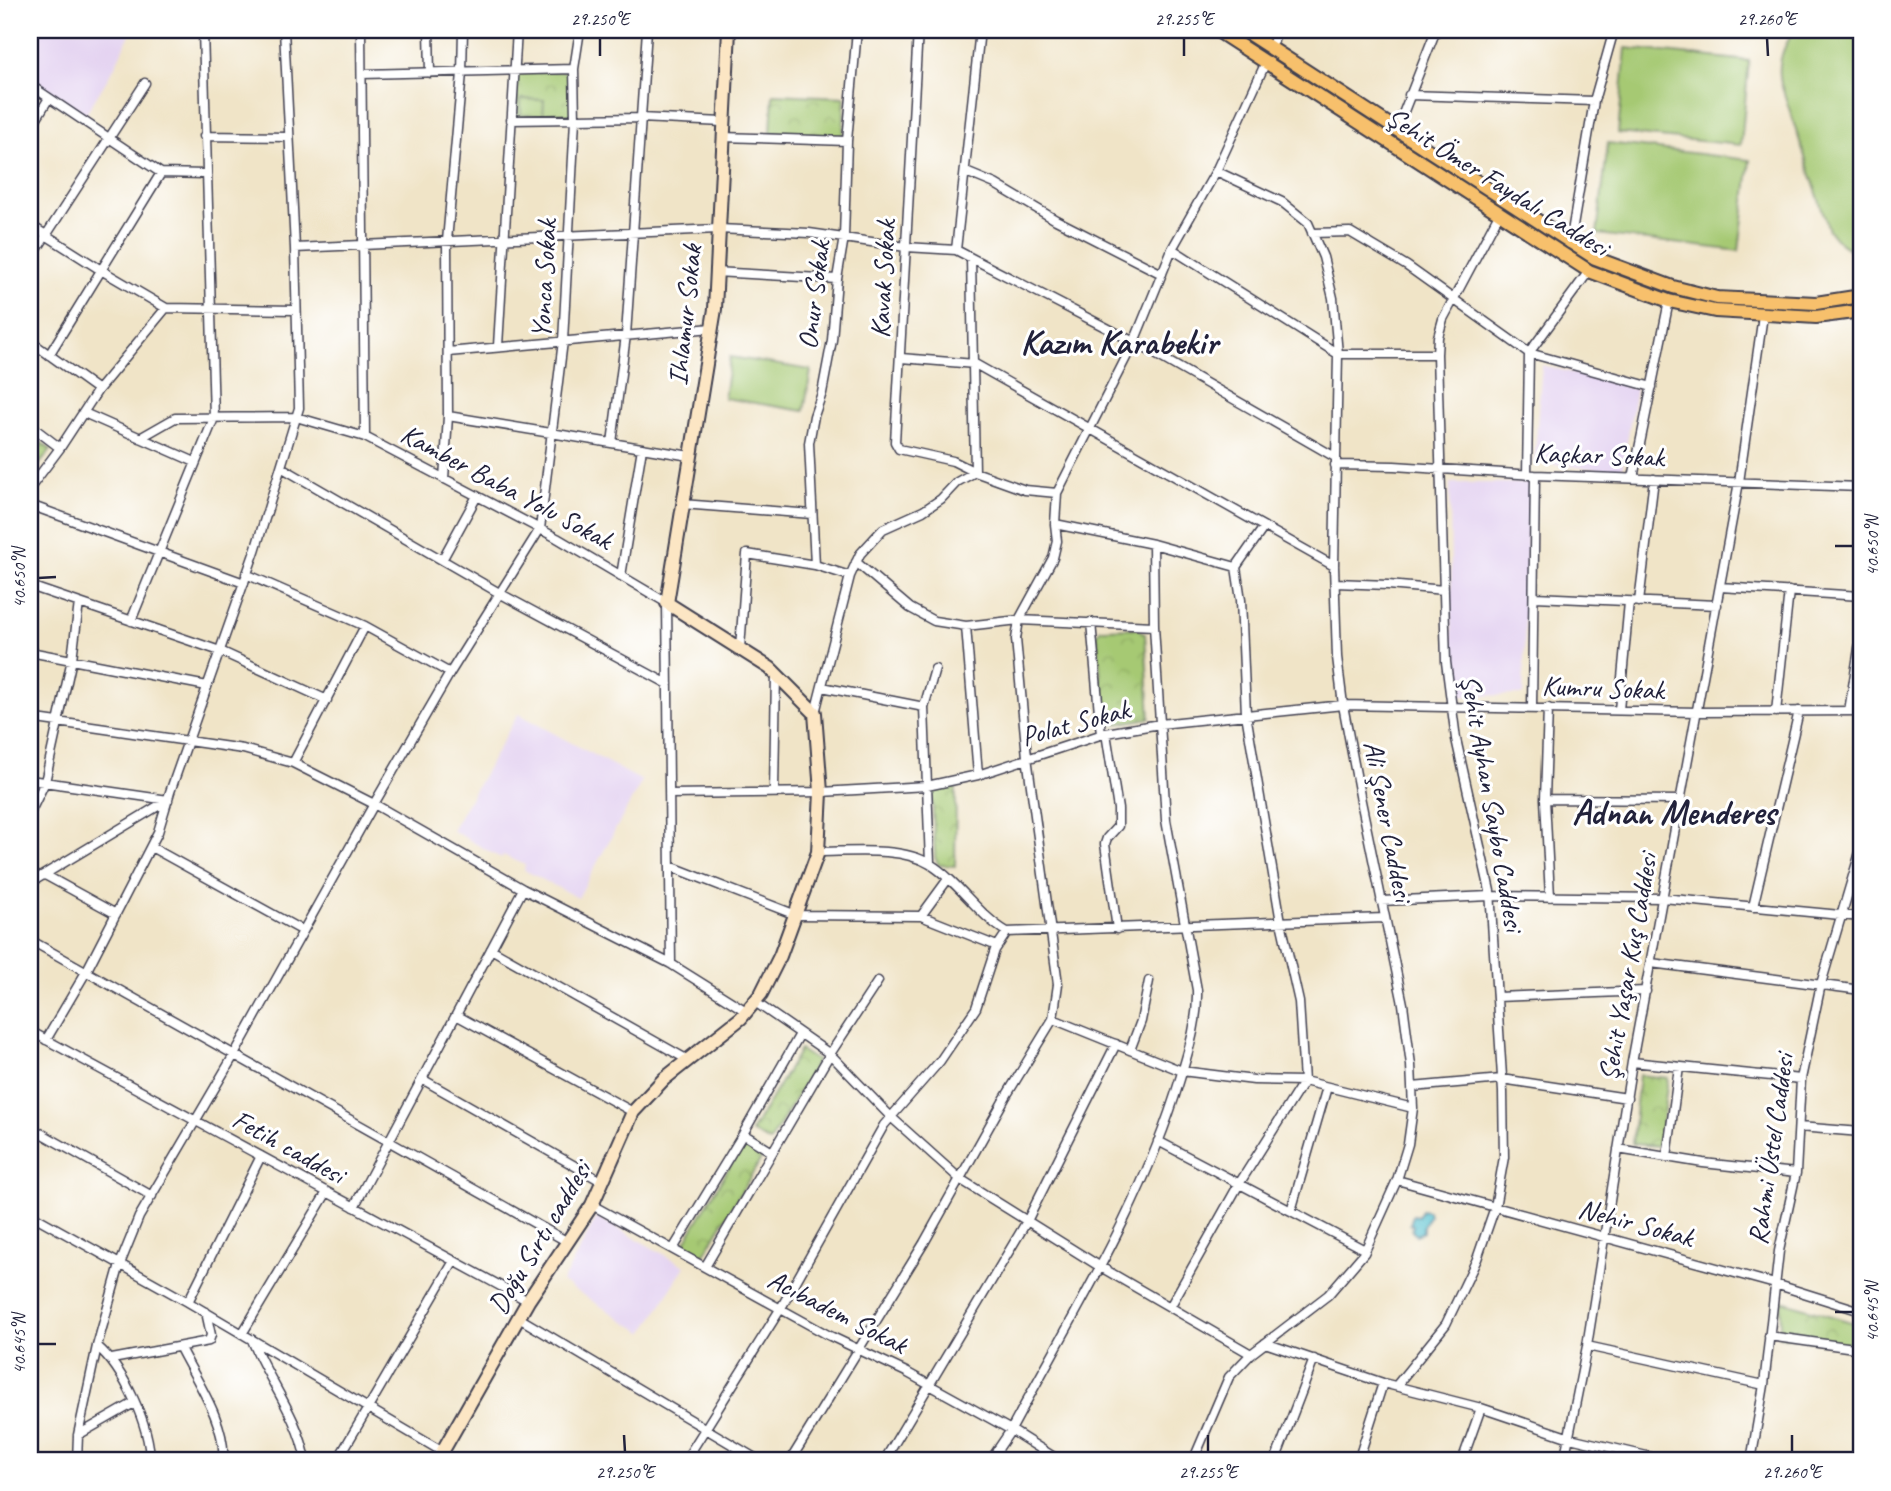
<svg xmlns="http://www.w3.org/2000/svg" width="1891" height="1491" font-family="Caveat,sans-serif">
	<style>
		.built { fill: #e4d3f1 }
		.park { fill: url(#park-crowns); stroke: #647657; stroke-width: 2 }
		.pitch { fill: #a6c973; stroke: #647657; stroke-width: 2 }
		.water { fill: #52bfcd; stroke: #3a7084; stroke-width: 2 }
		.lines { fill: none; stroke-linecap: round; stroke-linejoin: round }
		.street-casing { stroke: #413f50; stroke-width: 11 }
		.secondary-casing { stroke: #413f50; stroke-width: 16 }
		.primary-casing { stroke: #413f50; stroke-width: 16 }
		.street { stroke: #fff; stroke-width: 8 }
		.secondary { stroke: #fce6c4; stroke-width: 12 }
		.primary { stroke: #f7c06c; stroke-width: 12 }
		.ticks { fill: none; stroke: #22223b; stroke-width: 2.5 }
		.labels { text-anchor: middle; stroke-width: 6; stroke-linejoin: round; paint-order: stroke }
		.street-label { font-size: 28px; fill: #22223b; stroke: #fff }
		.district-label { font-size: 35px; font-weight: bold; fill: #22223b; stroke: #fff }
		.neatline { fill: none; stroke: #22223b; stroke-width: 2.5 }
		.ticks-label { font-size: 18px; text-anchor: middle; fill: #22223b }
	</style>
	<defs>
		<pattern id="park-crowns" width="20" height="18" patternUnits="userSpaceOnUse" patternTransform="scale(1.75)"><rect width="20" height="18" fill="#a6c973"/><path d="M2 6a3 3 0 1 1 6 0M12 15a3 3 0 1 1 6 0" fill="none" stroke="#8fac64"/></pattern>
	</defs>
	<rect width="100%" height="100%" fill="#fff"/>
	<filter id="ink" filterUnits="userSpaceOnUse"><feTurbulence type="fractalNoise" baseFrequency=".0143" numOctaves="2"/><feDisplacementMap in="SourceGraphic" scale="14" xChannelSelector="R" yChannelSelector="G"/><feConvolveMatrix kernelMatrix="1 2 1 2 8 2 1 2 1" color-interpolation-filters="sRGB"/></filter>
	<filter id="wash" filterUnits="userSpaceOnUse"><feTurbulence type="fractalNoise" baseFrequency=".00686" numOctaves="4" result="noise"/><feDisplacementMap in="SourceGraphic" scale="28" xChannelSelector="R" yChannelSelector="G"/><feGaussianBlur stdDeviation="1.57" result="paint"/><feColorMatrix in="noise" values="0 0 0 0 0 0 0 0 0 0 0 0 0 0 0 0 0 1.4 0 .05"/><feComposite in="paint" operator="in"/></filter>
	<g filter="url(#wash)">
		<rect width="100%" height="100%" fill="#f0e4c7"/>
		<path class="built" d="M41,30h91l-18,38 -28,46 -56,-37v-27z
			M1542,365l94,24 -14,82 -88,-8z
			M1450,483h79l-6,212 -63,1 -8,-30z
			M518,714l124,67 -64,117 -54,-28 1,-5 -22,-10 -1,4 -50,-29z
			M597,1217l88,49 -41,67 -82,-51z"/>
		<path class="park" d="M572,71v46l-56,2 1,-47z
			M773,94l72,3 -2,40 -72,-4z
			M30,434l21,16 -21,26z
			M1137,628l8,6 5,84 -45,8 -8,-92 4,-5z
			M956,786l-1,80 -16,-1 -4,-7 -3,-68z
			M800,1050l17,11 -47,81 -19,-10z
			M1639,1075l29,3 -9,68 -27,-2z
			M744,1142l20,12 -61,102 -20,-11z
			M1782,1301l79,24v23l-82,-12z
			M1577,1448l46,11 -50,2z"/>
		<path class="pitch" d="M1796,30h65v223c-15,-4 -23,-10 -32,-23l-48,-146c-4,-20 1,-38 15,-54z
			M1626,48l123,13 -8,84 -123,-12z
			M521,99l23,1 -1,16 -22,-1z
			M1608,143l142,17 -11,91 -142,-17z
			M730,357l81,13 -7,41 -80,-13z"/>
		<path class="water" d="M1422,1210l6,1 1,5 -6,10v6l-7,3 -4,-4 1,-6 -3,-1 3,-9 5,1z"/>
	</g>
	<g filter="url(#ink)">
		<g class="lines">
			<defs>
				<path id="street" d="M361,30l4,407
					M429,30l1,43
					M918,30l-23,412 4,7 54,12 22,11 -4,-214
					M30,36l3,-6
					M1272,49l4,-19
					M362,74l212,-5
					M30,85l131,88 44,1
					M1409,95l185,6
					M511,120l129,-2 83,4
					M30,129l19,-31
					M1397,129l39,-99
					M204,136l84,1
					M722,137l125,4
					M966,172l29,12 61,36 106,54
					M30,225l71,45 65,38 129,2
					M1312,233l38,-1 57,34 122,87 123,34
					M1570,244l24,-143 20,-71
					M295,248l423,-19 91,4 97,14 50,3 178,92 201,115
					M1172,249l166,105h99
					M956,250l24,-220
					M30,260l115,-177
					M715,272l122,7
					M30,341l68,49
					M498,346l19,-316
					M448,352l264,-24
					M49,355l112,-182
					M901,358l74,6 359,202
					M84,413l111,49
					M448,416l242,40
					M30,425l30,23
					M140,438l35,-20 121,-1 69,20 192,101 110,65 4,361
					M612,443l14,-108 21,-305
					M1335,465l59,1 141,9 326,12
					M281,467l220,127 167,90
					M1527,475l2,-122 60,-82
					M1633,478l36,-177
					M444,479l4,-63 -1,-175 15,-168 1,-43
					M30,488l30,-40 38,-58 68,-82
					M682,504l130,10
					M30,505l214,78
					M1055,524l98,20 83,23
					M442,560l35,-64
					M856,562l54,46 24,13 32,5 53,-6 135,6
					M815,565l-6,-122 5,-27 8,-23 10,-53 5,-61 7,-42 3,-96 10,-111
					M246,574l119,52 85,47
					M621,576l21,-128
					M1335,583l53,2 56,5
					M30,586l190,65 107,49
					M1720,587l141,9
					M1535,597l182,8
					M1639,602l15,-123
					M131,621l83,-203 -11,-388
					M1091,622l10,113
					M966,626l12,149
					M740,648l7,-94 68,11 35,11
					M30,652l177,34
					M822,687l102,20
					M1532,708l3,-233
					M1548,708l-3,91 5,98
					M1619,710l10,-108
					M1849,711l12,-75
					M1776,712l13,-121
					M815,713l35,-137 10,-22 23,-25 40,-18 18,-12 16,-17 18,-10 50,18 32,3
					M30,718l213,31 50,14 81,41 149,85 148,75 75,47
					M1106,733l12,76v17l-11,12 -2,6 12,85
					M293,763l72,-137
					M30,780l138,20
					M774,791l2,-118
					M669,794l152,-2 106,-6 51,-11 128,-42 54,-9 183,-19 355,7 163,-1
					M1545,799l137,1
					M30,813l15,-31 27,-123 7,-56
					M151,847l152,84
					M818,852c32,0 83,-6 112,12 29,18 47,50 77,68l377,-14
					M930,863l-6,-156 11,-38
					M670,866l126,49 125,1 76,30
					M45,875l71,39
					M30,883l138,-83
					M1381,901l109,-5 173,2 198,19
					M1753,907l46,-196
					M921,916l27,-37
					M30,940l538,302
					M491,949l197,111
					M1651,963l210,27
					M1497,997l149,-6
					M755,1002l75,52 61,63 69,62 139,87 152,88
					M456,1015l177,97
					M1053,1019l129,52 72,9 50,1 109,27
					M30,1031l498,270
					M46,1040l40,-68 72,-140 12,-40 85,-241 44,-143 -4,-160 -11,-218
					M1130,1050l11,-29 8,-40
					M1632,1062l169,17
					M422,1079l181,103
					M1412,1087l90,-8 125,19
					M30,1127l122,69
					M1799,1127l62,5
					M743,1134l29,18
					M1158,1141l207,109
					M1618,1149l85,14 93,10
					M1667,1157l12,-90
					M1397,1180l378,104 86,27
					M592,1205l236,130 78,37 105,58 49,31
					M354,1207l169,-318
					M1291,1211l36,-124
					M30,1214l158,88 255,150
					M673,1249l70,-115 57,-100
					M705,1267l125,-213 48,-73
					M188,1302l73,-146
					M1170,1307l69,-123 65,-103 -5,-79 -18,-80 -35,-208 -5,-114 -5,-33 28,-40
					M519,1318l241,143
					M242,1334l85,-142
					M1769,1336l92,13
					M252,1340c17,42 46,76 54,121
					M1265,1343l118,40 98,25 89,30 98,23
					M97,1346c27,23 53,80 53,115
					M1587,1346l177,39
					M180,1348c16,32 47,76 43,113
					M112,1359l97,-18 2,-6 -5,-23
					M1396,1386l50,-62 31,-65 18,-52 9,-50 -1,-65 -13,-201 -34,-152 -10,-77 -9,-308 1,-17 5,-18 56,-105
					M78,1435l56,-32
					M77,1461l1,-26 19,-89 23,-82 19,-47 95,-162 140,-251 76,-131 90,-144 23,-188 12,-221 -1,-51 6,-39
					M337,1461l117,-200
					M685,1461l96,-153 103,-183 56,-64 36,-53 19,-58 12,-18
					M790,1461l134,-218 81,-145 48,-79 5,-35 -31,-227 -11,-118 3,-19 34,-62 4,-17 -2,-17 2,-31 77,-151 38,-93 44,-78 50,-109
					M884,1461l143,-240 89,-177
					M990,1461l21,-31c61,-114 132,-226 169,-351 9,-30 18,-57 17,-89l-31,-170 -12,-194 -1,-82
					M1193,1461l36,-84 22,-23 77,-59 36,-42 33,-73 11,-36 5,-36 -2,-43 -8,-61 -42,-203 -18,-96 -6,-48 -3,-91 4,-212 -5,-56 -10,-41 -15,-34 -26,-21 -66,-31
					M1275,1461l39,-102
					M1358,1461l25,-78
					M1462,1461l19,-53
					M1564,1461l23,-115 45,-284 107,-580 24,-167
					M1751,1461l13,-76 15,-134 17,-78 5,-94 20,-95 40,-135
					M1860,1461l1,-5"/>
				<path id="secondary" d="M437,1461l91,-160 64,-96 41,-93 31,-33 77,-61 20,-24 19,-38 38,-104 3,-60 -6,-79 -45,-45 -103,-65 48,-294 14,-279"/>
				<path id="primary" d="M1216,30l373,241 80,30 46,10 101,6 45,-6
					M1243,30l352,228 78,29 44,11 99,5 45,-7"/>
			</defs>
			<use href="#street" class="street-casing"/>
			<use href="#secondary" class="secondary-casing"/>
			<use href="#primary" class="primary-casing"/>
			<use href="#street" class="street"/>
			<use href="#secondary" class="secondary"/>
			<use href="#primary" class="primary"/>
		</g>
	</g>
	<path class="ticks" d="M600,38v18M1184,38v18M1767,38l1,18M1835,546h18M38,578l18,-1M1835,1312h18M38,1344h18M624,1435l1,17M1208,1435v17M1792,1435v17"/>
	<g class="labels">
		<g class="street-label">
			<text transform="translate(1498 181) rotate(32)" y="10">Şehit Ömer Faydalı Caddesi</text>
			<text transform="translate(543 279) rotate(-87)" y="10">Yonca Sokak</text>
			<text transform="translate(882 279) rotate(-87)" y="10">Kavak Sokak</text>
			<text transform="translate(813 295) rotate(-83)" y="10">Onur Sokak</text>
			<text transform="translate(684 315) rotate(-84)" y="10">Ihlamur Sokak</text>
			<text transform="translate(1599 454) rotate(2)" y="10">Kaçkar Sokak</text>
			<text transform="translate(507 486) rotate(28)" y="10">Kamber Baba Yolu Sokak</text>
			<text transform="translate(1603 687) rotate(2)" y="10">Kumru Sokak</text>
			<text transform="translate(1075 722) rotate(-15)" y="10">Polat Sokak</text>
			<text transform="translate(1493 803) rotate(80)" y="10">Şehit Ayhan Saybo Caddesi</text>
			<text transform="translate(1389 821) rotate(79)" y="10">Ali Şener Caddesi</text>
			<text transform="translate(1627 967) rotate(-80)" y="10">Şehit Yaşar Kuş Caddesi</text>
			<text transform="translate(289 1146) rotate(29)" y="10">Fetih caddesi</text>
			<text transform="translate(1770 1149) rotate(-82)" y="10">Rahmi Üstel Caddesi</text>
			<text transform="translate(1636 1222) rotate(15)" y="10">Nehir Sokak</text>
			<text transform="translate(539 1237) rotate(-59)" y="10">Doğu Sırtı caddesi</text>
			<text transform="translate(838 1311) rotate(27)" y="10">Acıbadem Sokak</text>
		</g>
		<g class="district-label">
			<text x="1119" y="354">Kazım Karabekir</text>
			<text x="1674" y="824">Adnan Menderes</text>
		</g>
	</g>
	<rect width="1891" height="1491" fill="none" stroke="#fff" stroke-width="77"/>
	<rect x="38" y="38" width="1815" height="1414" class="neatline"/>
	<g class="ticks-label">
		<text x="600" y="25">29.250°E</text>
		<text x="1184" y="25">29.255°E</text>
		<text x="1767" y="25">29.260°E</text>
		<text transform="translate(1872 546) rotate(-90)" y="6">40.650°N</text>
		<text transform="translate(19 578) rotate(-90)" y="6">40.650°N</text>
		<text transform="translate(1872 1312) rotate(-90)" y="6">40.645°N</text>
		<text transform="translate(19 1344) rotate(-90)" y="6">40.645°N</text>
		<text x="625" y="1478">29.250°E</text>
		<text x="1208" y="1478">29.255°E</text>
		<text x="1792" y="1478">29.260°E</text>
	</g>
</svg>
